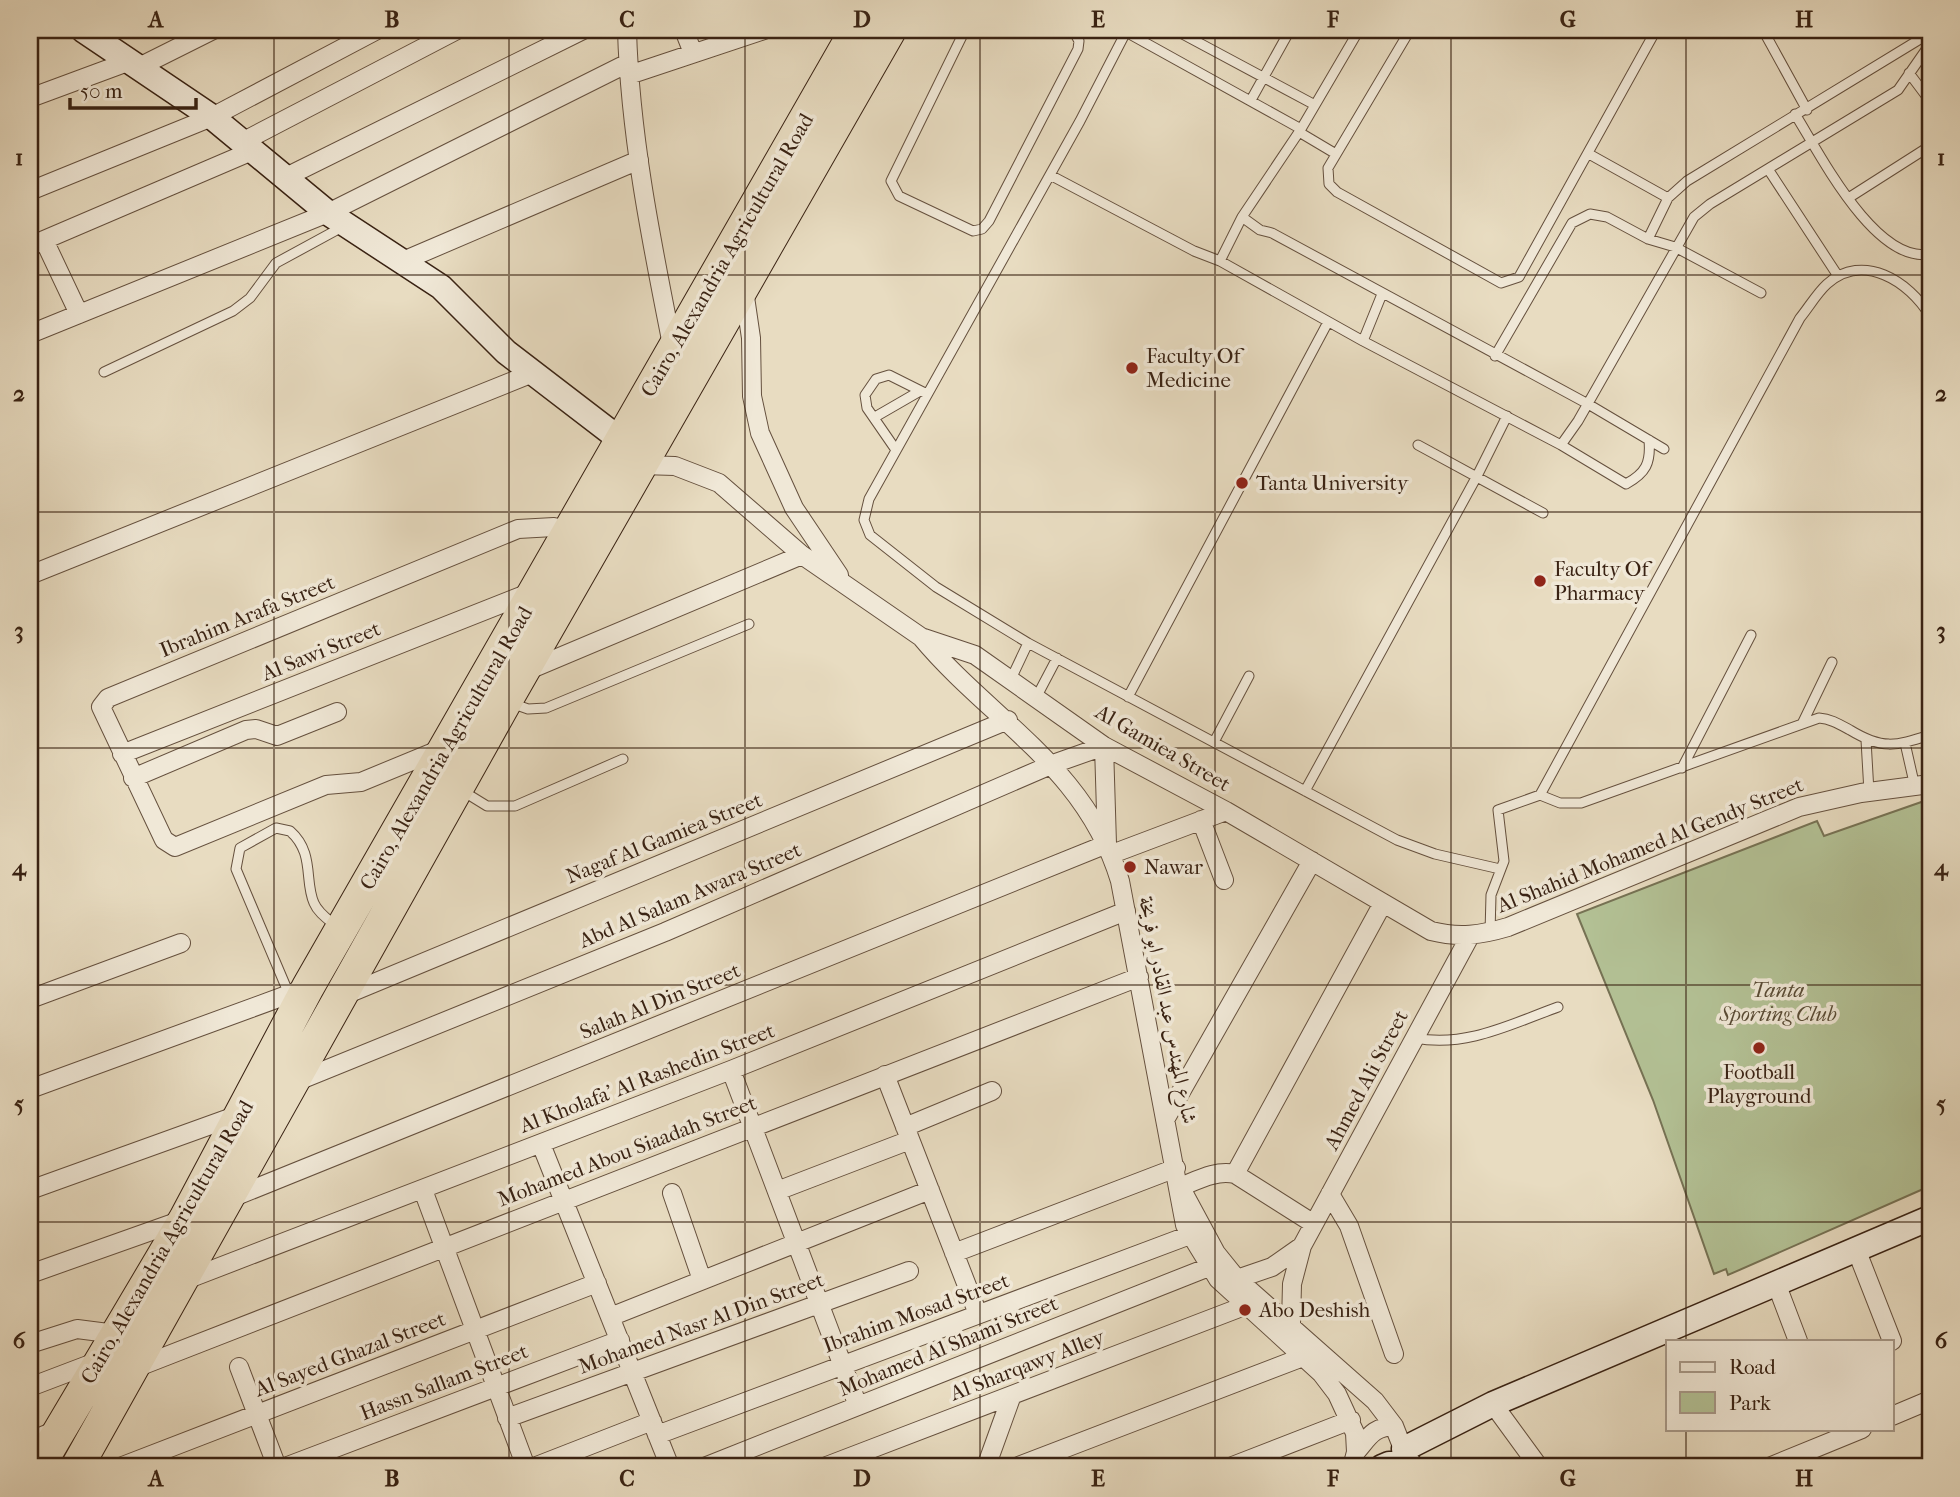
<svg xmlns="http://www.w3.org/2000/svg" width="1960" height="1497" font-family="'IM FELL French Canon',Amiri,serif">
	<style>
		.green { fill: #b3c195; stroke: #767254; stroke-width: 2 }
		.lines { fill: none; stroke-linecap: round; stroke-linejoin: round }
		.lane-casing { stroke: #65503e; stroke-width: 11 }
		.street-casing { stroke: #65503e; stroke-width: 20 }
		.secondary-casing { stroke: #392213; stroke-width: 27 }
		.highway-casing { stroke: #392213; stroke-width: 34 }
		.lane { stroke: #f0e8d7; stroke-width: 9 }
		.street { stroke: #f0e8d7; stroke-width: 18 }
		.secondary { stroke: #f0e8d7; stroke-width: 24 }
		.highway { stroke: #e8dcc1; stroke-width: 32 }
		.grid { fill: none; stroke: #392213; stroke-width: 2; stroke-opacity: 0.55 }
		.poi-dot { fill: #8f2418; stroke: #f0e8d7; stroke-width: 2.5 }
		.labels { text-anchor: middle; stroke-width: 7; stroke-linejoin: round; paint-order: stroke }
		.street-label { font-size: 21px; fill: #392213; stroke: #f0e8d7 }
		.poi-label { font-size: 21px; fill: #392213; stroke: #f0e8d7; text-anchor: start }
		.park-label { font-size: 21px; font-style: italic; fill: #584a34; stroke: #f0e8d7 }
		.neatline { fill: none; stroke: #392213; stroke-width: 2.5 }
		.grid-label { font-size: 23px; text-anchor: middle; font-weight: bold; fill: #392213 }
	</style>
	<rect width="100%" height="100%" fill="#e8dcc1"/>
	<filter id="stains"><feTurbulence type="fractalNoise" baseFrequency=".00286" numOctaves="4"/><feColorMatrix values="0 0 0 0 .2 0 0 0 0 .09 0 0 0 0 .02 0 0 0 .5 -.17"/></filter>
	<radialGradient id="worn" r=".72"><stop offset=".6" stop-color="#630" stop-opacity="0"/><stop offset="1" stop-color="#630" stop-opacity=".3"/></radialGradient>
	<path class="green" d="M1930,799v387l-202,89 -2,-6 -12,5 -61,-174 -76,-186 240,-93 7,15z"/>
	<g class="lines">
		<defs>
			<path id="lane" d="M965,30l-74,151 8,15 74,35 9,-2 7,-8 89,-172 1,-8 -6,-11
				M1127,30l-47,91 -211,378 -5,21 6,15 66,52 92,56 369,197 38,14 65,15
				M1175,30l140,75
				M1410,30l-82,138 1,16 8,8 164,91 18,-6 137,-247
				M1763,30l44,80
				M1126,32l175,97
				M1909,73l21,28
				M1251,100l39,-70
				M1795,114c25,40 80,150 135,140
				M1299,132l37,22
				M1589,154l79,44
				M1768,169l70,107
				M1050,175l144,76 26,10 143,80 198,104 65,39c20,-11 25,-21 23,-44
				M1850,197l80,-51
				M1242,217l18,13 12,3 316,171 76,45
				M1648,239l20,-41 19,-17 243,-148
				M1220,261l22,-44 59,-88 58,-99
				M1363,341l19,-47
				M1495,356l77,-133 18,-9 17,3 41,22 27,8 86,46
				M104,372l129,-61 17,-13 26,-35 68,-37
				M875,417l45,-26
				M1418,445l125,68
				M1561,445l17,-24 116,-204 16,-13 188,-114 32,-46
				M896,450l-29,-42 -2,-13 11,-16 13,-4 38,19
				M1929,519l1,-2
				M1011,679l17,-36
				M1037,696l20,-38
				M1128,697l200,-375
				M511,703l17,6 18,-1 203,-84
				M1803,722l29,-60
				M1866,740l3,52
				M1214,742l35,-66
				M1905,743l10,44
				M1682,768l69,-133
				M461,790l26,16h28l108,-47
				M1305,791l172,-315 30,-60
				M1540,795l20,8h21l238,-85c12,1 20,6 31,12 33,20 45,16 80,5
				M1490,933l1,-38 13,-34 -6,-51 42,-15 260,-477c9,-11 17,-25 27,-34 36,-32 82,-3 103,32
				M289,994l-53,-125 4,-21 36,-20 14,3c25,22 14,50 24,72 4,10 15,17 23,24
				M1415,1038c51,10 96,-14 143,-31"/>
			<path id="street" d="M627,30c3,107 25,214 46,320
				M684,30l9,23
				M139,67l74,-37
				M629,75l135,-45
				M30,98l100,-37
				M242,142l215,-112
				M284,178l299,-148
				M30,191l182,-74 165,-87
				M44,240l35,74
				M30,246l222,-95
				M403,261l236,-101
				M744,290l7,48 1,58 8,37 34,75 45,67
				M30,334l298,-121 300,-150
				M641,465l34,1 44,17 83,72 119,82 54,18 129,91 122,65 205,120c28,7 50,4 77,-4l291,-120 62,-14 69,-9
				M30,575l503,-202
				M921,637c69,83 165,130 199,244l65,344 33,54 103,94 16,21 18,39 1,19 -4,15
				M524,672l278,-117
				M1104,746l3,98
				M441,749l-80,33 -35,3 -151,62 -11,-7 -63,-133 7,-9 410,-169 36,-2 16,6
				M122,754l412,-163
				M133,778l113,-48 10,-1 21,7 60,-24
				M1201,820l23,60
				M1112,854l114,-43
				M345,995l663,-275
				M30,999l151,-56
				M731,1070l127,336
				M885,1075l93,239
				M293,1083l372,-151 388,-168 51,-18
				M30,1089l276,-101
				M1166,1118l146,-257
				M905,1127l87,-36
				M541,1144l129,323
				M1235,1174l148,-271
				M1180,1187c18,-7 35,-17 55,-13l79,50
				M30,1190l211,-76
				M423,1190l103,277
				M1182,1190l34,63 21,26 138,122 19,25 13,33
				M777,1191l133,-51
				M672,1193l30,87
				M1330,1194l19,32 45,128
				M229,1199l878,-355
				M1856,1249l36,92
				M954,1253l222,-85
				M30,1274l155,-55
				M1237,1279l35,-12 30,-21
				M183,1281l548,-211 395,-159
				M1776,1283l22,58
				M610,1317l320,-127
				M1291,1324l1,-40 10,-38 168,-310
				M30,1344l47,-15 39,5
				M239,1367l38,100
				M133,1369l1006,-392
				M30,1387l71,-27
				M1493,1404l46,63
				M1892,1416l38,-16
				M507,1418l402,-147
				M657,1435l533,-200
				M30,1441l29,-12
				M1356,1452c13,-15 17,-25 38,-26
				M120,1467l477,-184
				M285,1467l335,-127
				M534,1467l118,-46
				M704,1467l505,-200
				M824,1467l423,-162
				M986,1467l26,-72
				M1016,1467l287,-110
				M1230,1467l121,-47
				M1769,1467l93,-38"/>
			<path id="secondary" d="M83,30l129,87 116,96 113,74 65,65 116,89
				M1404,1449l89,-45 437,-186
				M1382,1467l7,-3h20l1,3"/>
			<path id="highway" d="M38,1467l147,-248 123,-232 548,-957
				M77,1467l429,-766 384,-671"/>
		</defs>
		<use href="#lane" class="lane-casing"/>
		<use href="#street" class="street-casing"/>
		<use href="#secondary" class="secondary-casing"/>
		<use href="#highway" class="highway-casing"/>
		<use href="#lane" class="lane"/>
		<use href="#street" class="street"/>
		<use href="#secondary" class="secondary"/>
		<use href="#highway" class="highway"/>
	</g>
	<path class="grid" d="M274,30v1437M509,30v1437M745,30v1437M980,30v1437M1215,30v1437M1451,30v1437M1686,30v1311M30,275h1900M30,512h1900M30,748h1900M30,985h1900M30,1222h1900M1686,1429v38"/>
	<g class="poi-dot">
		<circle cx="1132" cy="368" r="7"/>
		<circle cx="1242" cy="483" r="7"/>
		<circle cx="1540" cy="581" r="7"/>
		<circle cx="1130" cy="867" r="7"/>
		<circle cx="1759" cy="1048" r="7"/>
		<circle cx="1245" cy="1310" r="7"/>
	</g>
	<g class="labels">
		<g class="street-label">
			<text transform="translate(727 255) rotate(-60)" y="7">Cairo, Alexandria Agricultural Road</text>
			<text transform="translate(247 616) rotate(-22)" y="7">Ibrahim Arafa Street</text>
			<text transform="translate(321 651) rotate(-22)" y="7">Al Sawi Street</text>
			<text transform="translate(446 748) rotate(-60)" y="7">Cairo, Alexandria Agricultural Road</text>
			<text transform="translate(1163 748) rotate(30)" y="7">Al Gamiea Street</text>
			<text transform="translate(664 838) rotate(-22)" y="7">Nagaf Al Gamiea Street</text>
			<text transform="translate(1650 845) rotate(-22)" y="7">Al Shahid Mohamed Al Gendy Street</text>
			<text transform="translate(690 895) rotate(-23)" y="7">Abd Al Salam Awara Street</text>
			<text transform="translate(660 1001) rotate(-22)" y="7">Salah Al Din Street</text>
			<text transform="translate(1168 1010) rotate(79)" y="7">شارع المهندس عبد القادر ابو فريخة</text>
			<text transform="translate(647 1078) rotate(-21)" y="7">Al Kholafa' Al Rashedin Street</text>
			<text transform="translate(1366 1080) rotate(-62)" y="7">Ahmed Ali Street</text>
			<text transform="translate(627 1151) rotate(-21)" y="7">Mohamed Abou Siaadah Street</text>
			<text transform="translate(167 1242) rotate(-60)" y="7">Cairo, Alexandria Agricultural Road</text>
			<text transform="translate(916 1313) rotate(-20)" y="7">Ibrahim Mosad Street</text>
			<text transform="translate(701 1323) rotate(-20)" y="7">Mohamed Nasr Al Din Street</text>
			<text transform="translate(948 1346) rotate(-22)" y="7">Mohamed Al Shami Street</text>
			<text transform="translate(350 1354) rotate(-21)" y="7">Al Sayed Ghazal Street</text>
			<text transform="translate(1027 1365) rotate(-21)" y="7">Al Sharqawy Alley</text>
			<text transform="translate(444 1382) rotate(-21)" y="7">Hassn Sallam Street</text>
		</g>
		<g class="poi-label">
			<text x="1146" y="363">Faculty Of<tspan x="1146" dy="24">Medicine</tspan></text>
			<text x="1256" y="490">Tanta University</text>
			<text x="1554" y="576">Faculty Of<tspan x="1554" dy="24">Pharmacy</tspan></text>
			<text x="1144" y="874">Nawar</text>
			<text x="1759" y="1079" text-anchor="middle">Football<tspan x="1759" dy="24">Playground</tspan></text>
			<text x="1259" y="1317">Abo Deshish</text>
		</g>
		<g class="park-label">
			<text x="1778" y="997">Tanta<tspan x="1778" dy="24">Sporting Club</tspan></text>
		</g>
	</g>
	<rect width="1960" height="1497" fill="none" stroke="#e8dcc1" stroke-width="77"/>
	<rect x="1666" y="1340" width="228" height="91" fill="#f0e8d7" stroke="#a79989" stroke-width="2"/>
	<rect x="1680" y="1362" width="35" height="10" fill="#f0e8d7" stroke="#a79989" stroke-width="2"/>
	<text x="1729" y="1374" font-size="21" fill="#392213">Road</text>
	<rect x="1680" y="1392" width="35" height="21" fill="#b3c195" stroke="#a79989" stroke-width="2"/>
	<text x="1729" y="1410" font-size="21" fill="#392213">Park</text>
	<path d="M70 98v10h126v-10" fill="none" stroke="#392213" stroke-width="3.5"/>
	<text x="80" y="98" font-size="21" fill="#392213" stroke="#f0e8d7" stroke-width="5" paint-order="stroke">50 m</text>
	<rect x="38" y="38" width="1884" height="1420" class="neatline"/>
	<g class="grid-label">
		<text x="156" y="27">A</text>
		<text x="392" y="27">B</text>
		<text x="627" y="27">C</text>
		<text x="862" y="27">D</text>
		<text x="1098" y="27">E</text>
		<text x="1333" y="27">F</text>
		<text x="1568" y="27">G</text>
		<text x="1804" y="27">H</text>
		<text x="19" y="165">1</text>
		<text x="1941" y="165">1</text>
		<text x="19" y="401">2</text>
		<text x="1941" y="401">2</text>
		<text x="19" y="638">3</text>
		<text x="1941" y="638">3</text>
		<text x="19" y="875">4</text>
		<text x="1941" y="875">4</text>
		<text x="19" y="1111">5</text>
		<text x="1941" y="1111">5</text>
		<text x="19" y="1348">6</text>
		<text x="1941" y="1348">6</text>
		<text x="156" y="1486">A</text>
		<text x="392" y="1486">B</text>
		<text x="627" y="1486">C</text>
		<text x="862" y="1486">D</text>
		<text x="1098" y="1486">E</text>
		<text x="1333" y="1486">F</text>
		<text x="1568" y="1486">G</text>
		<text x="1804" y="1486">H</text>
	</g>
	<rect width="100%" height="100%" filter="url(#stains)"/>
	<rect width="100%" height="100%" fill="url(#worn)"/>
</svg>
